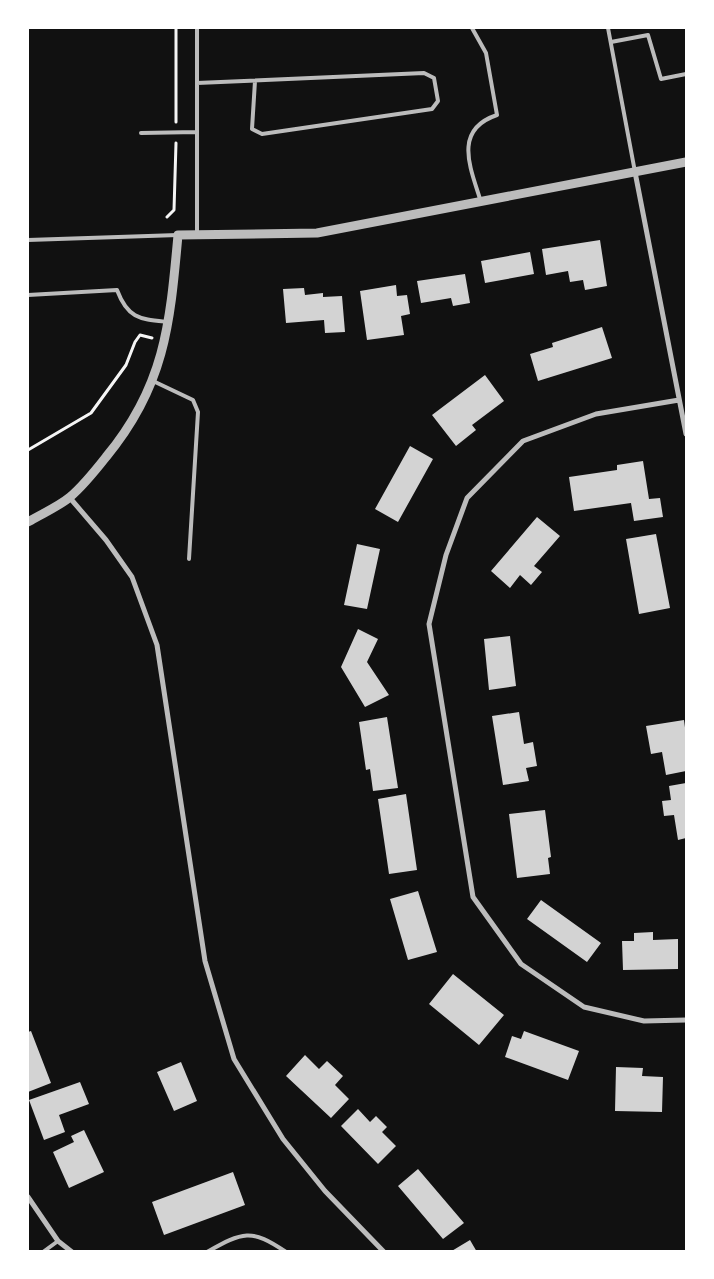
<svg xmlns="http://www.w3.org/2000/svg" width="714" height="1279" font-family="Ubuntu,sans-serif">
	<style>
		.building { fill: #d3d3d3 }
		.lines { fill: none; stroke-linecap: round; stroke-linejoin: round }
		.path { stroke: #f5f5f5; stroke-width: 3 }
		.service { stroke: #bcbcbc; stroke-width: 4 }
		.minor { stroke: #bcbcbc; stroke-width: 5 }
		.tertiary { stroke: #bcbcbc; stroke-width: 9 }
	</style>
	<rect width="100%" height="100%" fill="#111"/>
	<path class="building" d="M600,240l7,46 -22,4 -2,-10 -13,2 -2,-11 -22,4 -4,-26z
		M530,252l4,22 -49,9 -4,-22z
		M465,274l5,29 -17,3 -2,-8 -30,5 -4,-22z
		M396,285l1,11 10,-1 3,19 -9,2 3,19 -37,5 -7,-49z
		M304,288l1,7 18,-2v4l19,-1 3,36 -20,1 -1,-13 -38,3 -3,-34z
		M602,327l10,31 -74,23 -8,-27 23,-7 -1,-4z
		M485,375l19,26 -32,24 4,5 -20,16 -24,-31z
		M410,446l23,13 -35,63 -23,-13z
		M643,461l6,38 11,-1 3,19 -29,4 -3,-18 -57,8 -5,-34 48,-7v-5z
		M537,517l23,19 -26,30 8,6 -11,13 -11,-10 -10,13 -19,-17z
		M656,534l14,74 -31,6 -13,-75z
		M357,544l23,5 -13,60 -23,-4z
		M358,629l20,10 -11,23 22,33 -24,12 -24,-40z
		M510,636l6,50 -27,4 -5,-51z
		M519,712l5,32 9,-2 4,24 -11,2 3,13 -26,4 -11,-69z
		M387,717l11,71 -25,3 -3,-22 -4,1 -7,-48z
		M684,720l2,15v36l-20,4 -4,-23 -11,2 -5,-28z
		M686,783v55l-8,2 -4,-25 -10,1 -2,-15 9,-1 -2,-14z
		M406,794l11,76 -28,4 -11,-75z
		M545,810l6,47 -3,1 2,16 -33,4 -8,-64z
		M418,891l19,61 -29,8 -18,-61z
		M541,900l60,43 -14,19 -60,-43z
		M653,932v8l25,-1v30l-55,1 -1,-29h12v-8z
		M453,974l51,41 -25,30 -50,-41z
		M31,1031l20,52 -23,9v-60z
		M524,1031l55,20 -11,29 -63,-23 7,-21 9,3z
		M305,1055l14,14 8,-8 16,15 -8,9 14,14 -18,19 -45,-42z
		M181,1062l16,39 -23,10 -17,-39z
		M616,1067l27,1 -1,8 21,1 -1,35 -47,-1z
		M80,1082l9,22 -30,11 6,17 -21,8 -15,-40z
		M358,1109l12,13 6,-6 11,11 -5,5 14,14 -18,18 -37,-38z
		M84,1130l20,42 -35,16 -16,-36 21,-10 -3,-6z
		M418,1169l46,54 -21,16 -45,-53z
		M233,1172l12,33 -81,30 -12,-33z
		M470,1240l7,12h-27z"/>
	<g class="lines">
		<path class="path" d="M176,122v-94
			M167,217l7,-7 2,-67
			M28,450l63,-37 35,-48 9,-23 5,-7 12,3"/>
		<path class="service" d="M472,28l14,25 11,62c-45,15 -26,54 -16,87
			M608,28l27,144
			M611,42l37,-7 13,44 25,-5
			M197,83l227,-10 10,5 4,23 -6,8 -170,25 -10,-5 3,-48
			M141,133l56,-1
			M197,235v-207
			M28,240l150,-5
			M28,295l89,-5c11,29 23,29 51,32
			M153,381l40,19 5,12 -9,147
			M43,1252l15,-11
			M207,1252c36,-20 44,-24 79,0"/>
		<path class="minor" d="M635,172l51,262
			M679,400l-83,14 -73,27 -56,57 -21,57 -17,69 44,273 48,67 63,43 60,14 42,-1
			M70,498l36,42 26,37 25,68 48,316 29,98 49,80 42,52 59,61
			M28,1197l30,44 14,11"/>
		<path class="tertiary" d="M28,522c13,-8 30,-15 42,-25 13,-11 25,-26 36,-40 59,-71 64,-133 72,-222l139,-2 369,-71"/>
	</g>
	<rect width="714" height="1279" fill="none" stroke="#ffffff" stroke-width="58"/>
</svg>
